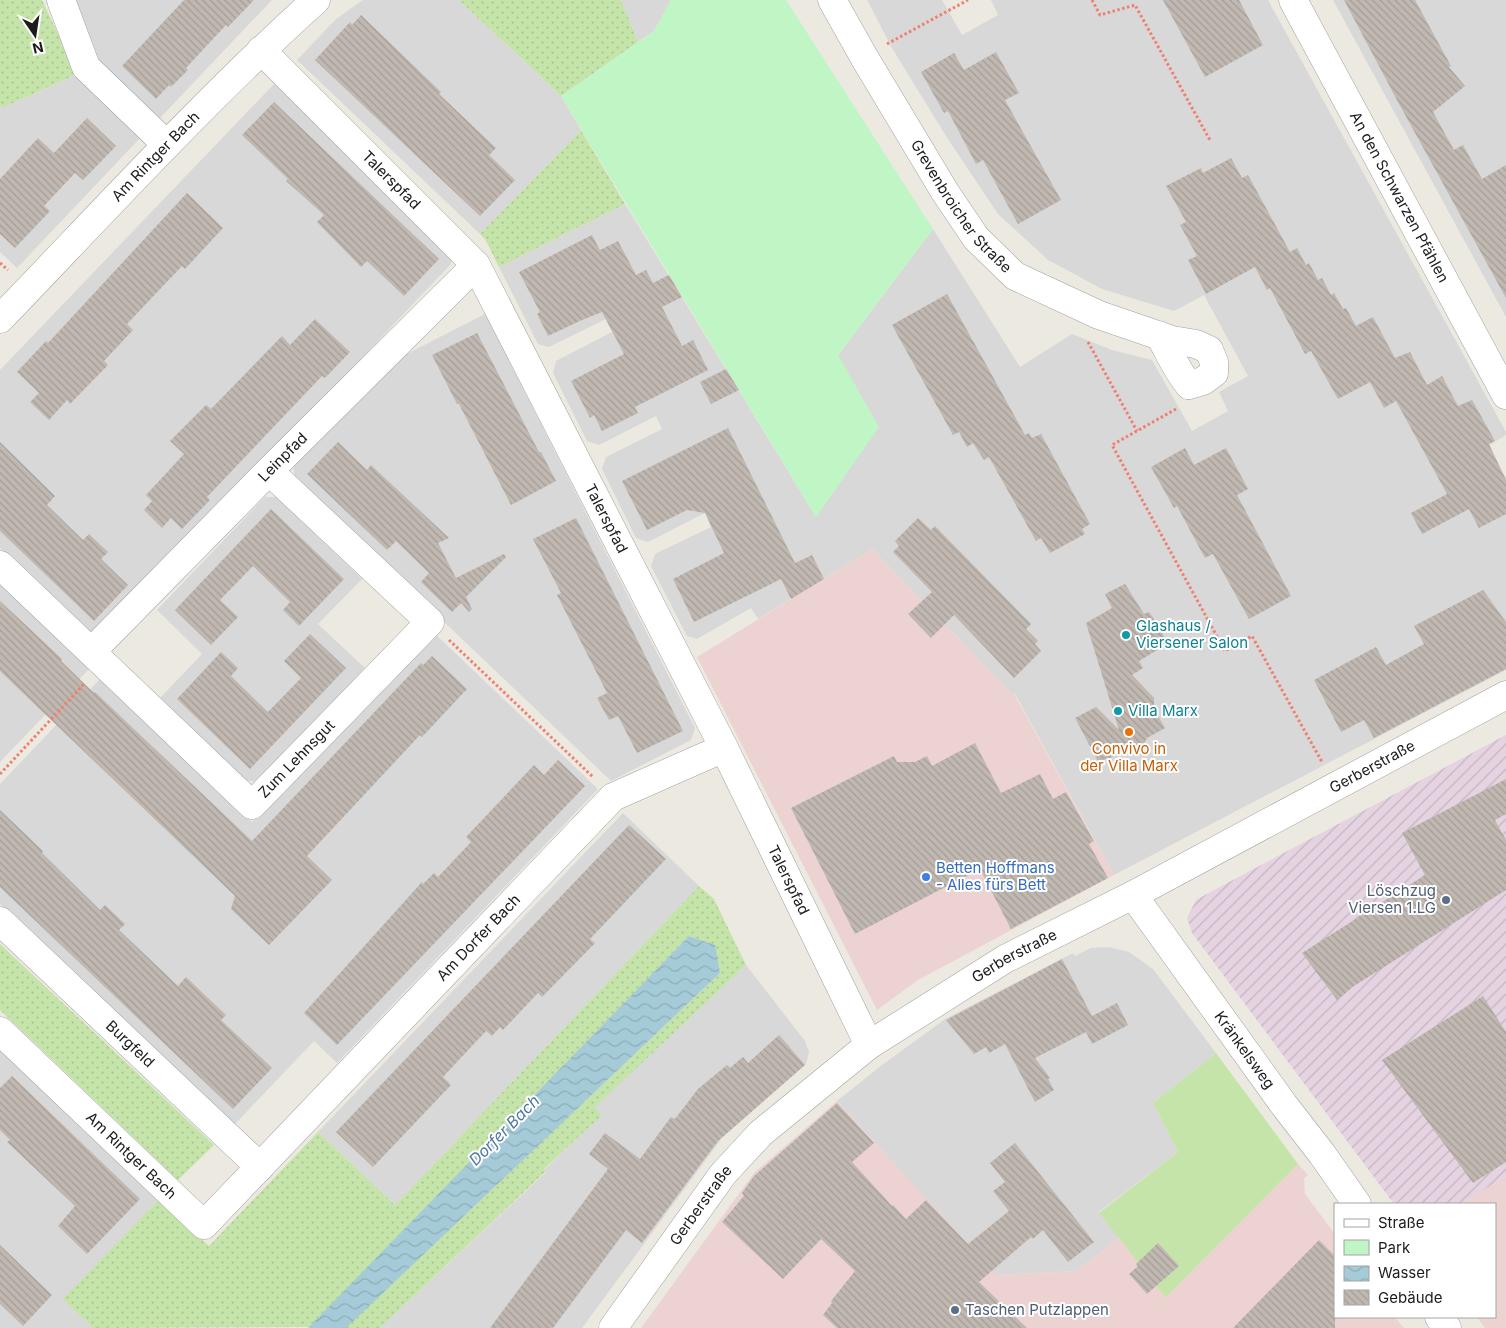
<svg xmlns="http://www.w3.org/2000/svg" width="1506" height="1328" font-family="Inter,sans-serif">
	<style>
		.residential { fill: #d9d8d8 }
		.commercial { fill: #ecd3d1 }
		.industrial { fill: url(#industrial-furrows) }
		.grass { fill: url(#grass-dots) }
		.park { fill: #c0f5c5 }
		.garden { fill: #c5e4aa }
		.water { fill: url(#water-waves) }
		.building { fill: url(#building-back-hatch) }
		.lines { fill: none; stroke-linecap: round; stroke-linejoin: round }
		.minor-casing { stroke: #a2a2a2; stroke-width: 29 }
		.path { stroke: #ef7f6f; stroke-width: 3; stroke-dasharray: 2.5 2.5; stroke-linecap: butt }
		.minor { stroke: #fff; stroke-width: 28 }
		.culture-dot { fill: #0f9aa8; stroke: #fff; stroke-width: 2 }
		.food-dot { fill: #e8710a; stroke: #fff; stroke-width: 2 }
		.shop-dot { fill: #3f7fe0; stroke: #fff; stroke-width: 2 }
		.service-dot { fill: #5c6f8a; stroke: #fff; stroke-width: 2 }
		.labels { text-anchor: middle; stroke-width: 4; stroke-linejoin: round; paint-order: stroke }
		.street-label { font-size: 15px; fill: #1b1b1b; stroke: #fff }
		.culture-label { font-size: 15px; fill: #0d838f; stroke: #fff; text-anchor: start }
		.food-label { font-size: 15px; fill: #c56008; stroke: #fff }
		.shop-label { font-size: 15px; fill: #366cbe; stroke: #fff; text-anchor: start }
		.service-label { font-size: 15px; fill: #4e5e75; stroke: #fff; text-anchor: end }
		.water-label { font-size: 16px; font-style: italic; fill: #4f77a3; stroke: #fff }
	</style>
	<defs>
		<pattern id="industrial-furrows" width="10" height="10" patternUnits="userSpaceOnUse" patternTransform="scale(1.25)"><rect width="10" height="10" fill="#e5d3e1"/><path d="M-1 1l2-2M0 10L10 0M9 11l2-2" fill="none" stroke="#c4b5c0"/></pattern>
		<pattern id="grass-dots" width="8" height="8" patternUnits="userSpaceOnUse" patternTransform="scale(1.25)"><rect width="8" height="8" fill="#c5e4aa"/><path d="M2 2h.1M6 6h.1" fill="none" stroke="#a9c392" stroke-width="1.8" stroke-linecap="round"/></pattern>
		<pattern id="water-waves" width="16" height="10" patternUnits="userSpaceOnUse" patternTransform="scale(1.25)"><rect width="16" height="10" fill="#a4cbd7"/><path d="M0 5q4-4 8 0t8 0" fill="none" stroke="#8daeb8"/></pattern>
		<pattern id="building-back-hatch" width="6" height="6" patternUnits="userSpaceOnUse" patternTransform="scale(1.25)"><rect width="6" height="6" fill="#c0b8b1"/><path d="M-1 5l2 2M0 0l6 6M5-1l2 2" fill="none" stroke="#a49e98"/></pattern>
	</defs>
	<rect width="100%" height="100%" fill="#ece9e1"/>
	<path class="residential" d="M77,0h195l-112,118 -63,-59 -25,-56z
		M363,0h96l102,96 20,34 -101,104 -183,-174 39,-41z
		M621,0h50l-17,31 -16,11z
		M867,0h75l20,35 36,-20 -7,-15h277l238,432v3l-18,11 18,32v192l-392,205 -99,-181 -2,1 -141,-146 -114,70 -7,-11 -54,31 -10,-3 -36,-70 4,-12 56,-27 -6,-14 -57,29 -12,-4 -34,-69 4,-12 56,-28 -6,-13 -57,29 -12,-4 -34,-68 3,-12 56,-29 -6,-13 -57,28 -11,-3 -39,-77 126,-63 191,313 62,-90 -40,-72 95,-126 87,138 52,-33 40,16 40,10 40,71 36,-20 -9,-19 29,-16 -44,-81 -30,16 -72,-22 -54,-29 -50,-46 -52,-78 -54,-88z
		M1333,0h173v317z
		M77,74l64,63 -124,131 -17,-16v-147l2,3z
		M274,84l177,169v11l-350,368h-13l-88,-84v-178z
		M485,314l210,414 -4,12 -80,41 -317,-302v-13l101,-106z
		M265,497h11l86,82 -44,45 47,44 -108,113h-13l-85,-82 43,-45 -45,-44z
		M0,583l89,86 -89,93z
		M433,632l165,157 -261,274 -23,-22 -81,85 -233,-222v-120l100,-105 152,143z
		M623,813l76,73 -304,319 -77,-73z
		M1109,947l20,5 24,17 63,84 -63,50 25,49 -79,60 20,26 -43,33 -80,4 -159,-174 45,-36 63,-46 128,-66 2,3 16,-8z
		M746,965l59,76 4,11 -3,12 -84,74 -140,190h-202l166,-156 -2,-2 57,-55 -7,-8z
		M0,1047l159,152 -95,100 29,29h-93z"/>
	<path class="commercial" d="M872,549l140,145h2l100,181 -196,105 -41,30 -180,-353z
		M837,1101l160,174 79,-4 43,-33 47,59 132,-133 10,11 -4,3 1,16 30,40v83h60l9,11h-763l113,-155z
		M1506,1176v152h-21l-8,-11h18v-113h-33z"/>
	<path class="industrial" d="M1506,735v441l-44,28h-68l-202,-271 -5,-15 9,-18 20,-11z"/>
	<path class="grass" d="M0,0h42l35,74 -75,34 -2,-3z
		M459,0h162l17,42 -77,54z
		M581,130l44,74 -126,63 -14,-28 -5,-5z
		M699,886l15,13 32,66 -151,142 7,8 -58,54 2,2 -166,157h-35l375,-355 -6,-28 -25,-9 -379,391 -217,1 -30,-29 96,-100 50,47 109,-114 77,73z
		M0,944l214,201 -36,35 -178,-170z"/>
	<path class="park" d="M671,0h115l147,229 -95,126 41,72 -63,90 -255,-421 93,-65z"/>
	<path class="garden" d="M1216,1053l82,111 -132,133 -30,-33 2,-2 -39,-49 79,-61 -25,-49z"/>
	<path class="water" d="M689,936l26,9 5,28 -374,355h-38z"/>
	<path class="building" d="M184,0h70l-26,27 -2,-2 -40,43 2,2 -17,17 -2,-2 -13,14 -34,-33z
		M1163,0h76l24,45 -58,32z
		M1344,0h71l36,66 -2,1 16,19 -32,26 21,38 9,-5 19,34 24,-14v133l-108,-196z
		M361,15l80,77 -2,2 57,54 -7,7 26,25 -35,36 -165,-156 35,-38 2,3z
		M996,52l23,41 -14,7 56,100 -43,24 -35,-64 -7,4 -28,-53 -4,2 -23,-41 33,-19 10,17z
		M274,102l165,157 -35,37 -37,-35 -6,6 -44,-45 7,-7 -38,-34 2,-2 -46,-44z
		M87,118l29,28 -33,34 -8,-7 -31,33 6,5 -35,37 -15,-14v-55l38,-41 16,15z
		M1231,158l11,20 6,-3 42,77 7,-4 9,17 3,-2 9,17 4,-2 9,17 3,-2 9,16 3,-1 10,18 17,-9 22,41 15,-6 17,33 15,-9 16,30 14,-6 23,41 -6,3 17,36v34l-27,14 -10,-19 -47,25 -11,-21 36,-19 -51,-93 -12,7 -14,-26 -32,17 -27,-48 -6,3 -35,-66 -3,2 -12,-23 -49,27 -18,-34 9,-4 -17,-31 6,-3 -20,-36 35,-18 2,5z
		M187,193l36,35 -38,41 -3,-3 -55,58 6,6 -29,31 4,4 -38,39 -3,-4 -18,20 -19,-18 9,-9 -22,-21 29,-31 2,2z
		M592,235l8,15 18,-9 18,34 10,-5 7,13 16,-8 13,22 -20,10 20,39 11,-6 15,30 -73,37 3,6 -36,18 -8,-16 -4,3 -19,-37 53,-27 -22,-42 -20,8 -34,16 -11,-22 3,-2 -21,-40z
		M947,294l78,141 4,-2 3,5 9,-4 49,90 -8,5 3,5 -35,19 -9,-15 -5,3 -47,-84 -5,3 -11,-17 -6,4 -8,-15 -6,3 -61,-110z
		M315,319l35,33 -25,26 -3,-2 -115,121 3,3 -28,29 -11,-11 -9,10 -18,-18 8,-9 -6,-6 38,-41 -14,-13 36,-36 5,4 71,-73 8,9z
		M477,333l62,119h2l15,29 -45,24 -52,-101h-2l-25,-49z
		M726,369l13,21 -28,14 -11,-22z
		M728,428l67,135 17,-8 12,24 -33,20 -10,-20 -87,43 -21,-43 51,-26 -19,-40 -18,-3 -40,20 -25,-49z
		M0,442l55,54 -8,9 36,35 6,-6 19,18 -7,7 27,26 -34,36 -94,-90z
		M338,442l29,28 4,-5 78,73 -11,5 18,35 48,-24 2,3 -40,40 6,12 -3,3 -8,-9 -9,9 -31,-30 8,-9 -33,-32 -9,9 -80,-76z
		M1185,448l9,17 32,-17 22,41 -11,6 54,101 -42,23 -36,-65 -8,4 -28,-52 -3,2 -23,-41z
		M271,509l73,70 -45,47 -16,-16 7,-8 -37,-36 -33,34 18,17 -27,28 -36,-35z
		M576,518l107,213 -46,22 -19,-37 -9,4 -12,-22 10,-5 -50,-98 4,-2 -28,-54z
		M918,518l13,12 4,-4 96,98 -5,5 12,12 -3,3 6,7 -27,27 -60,-63 -23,23 -23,-24 24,-22 -39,-40 6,-6 -4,-5z
		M1125,584l19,30 5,-2 10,14 8,18 -28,17 4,7 -11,7 22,23v11l11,19 -18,10 -5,9 -4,2 -12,1 -16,8 -12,3 -23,-43 21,-11 23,23 -33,-107 26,-15 -7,-14z
		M1483,590l23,32v47l-132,69 -10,-18 -23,12 -27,-52 62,-33 10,18 38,-21 -10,-18z
		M0,601l62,58 -1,2 33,32 1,-1 157,149 169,-178 2,2 9,-9 35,33 -45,48 -2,-2 -113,121 25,24 -63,65 -38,-36 4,-13 -235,-225z
		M310,634l36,34 -96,101 -73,-70 44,-47 17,16 -7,8 37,36 33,-34 -17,-17z
		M975,743l26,50 39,-19 13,25 13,-7 28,49 -5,3 19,34 -97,51 -31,-60 -125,65 -64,-126 103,-52 3,6h18l12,-6 5,10z
		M558,760l27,26 -248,259 -33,-32 118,-131 1,2 11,-11 4,4 33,-35 -5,-5 68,-72 10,10z
		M1506,779v35l-11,6 11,20v50l-152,96 -17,14 -35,-47 123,-78 -23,-42z
		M0,810l43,41 -1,2 58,57 5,-5 20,19 -6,6 59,56 8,-9 40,38 -5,5 51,48 -39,41 -233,-222z
		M629,825l37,34 -76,80 5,4 -53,54 -4,-4 -35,37 -3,-3 -8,9 -6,-5 -43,46 8,8 -78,82 -37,-35z
		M1062,959l30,57 25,-13 11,22 -36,19 -6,-12 -51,26 15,20 -2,1 6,11 -19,12 -30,-58 -16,9 -3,-6 -12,7 -28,-34z
		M1483,996l23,36v130l-33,21 -91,-123z
		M779,1035l26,30 -87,76 -76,102 -16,-13 -73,98h-63l118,-159 -19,-15 16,-21 35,26 31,-42 4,2 23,-30 29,-24 3,3 13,-11 5,6z
		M12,1076l128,123 -53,55 -29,-28 17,-20 -68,-64 3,-2 -10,-10v-42z
		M837,1103l37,40 -22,19 40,44 1,-1 13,14 20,-19 42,44 41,-33 -16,-20 12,-9 -15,-19 25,-20 79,99 -26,20 -25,-32 -10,9 -2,-2 -52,45 48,46h-190l-14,-13 9,-12 -1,-2 24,-30 -34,-32 -38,40 -61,-57 22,-26 -2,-3 12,-17z
		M1319,1240l16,16v72h-102z
		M1158,1243l21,23 -32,28 -18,-20 9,-8 -2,-2z
		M0,1245l52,50 -29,31 -23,-22z"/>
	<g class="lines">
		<defs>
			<g id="minor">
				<path d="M61,0l25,67 81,78"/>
				<path id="s1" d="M832,0l32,57 81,135 31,46 39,38 84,39 73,25 24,4 13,6 5,12v11l-11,8 -14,4c-14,-17 -19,-32 -30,-50"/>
				<path id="s2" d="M1293,0l213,395"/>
				<path id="s3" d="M261,50l215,215 248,483 145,297"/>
				<path id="s4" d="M0,319c104,-108 205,-219 316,-319"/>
				<path id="s5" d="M0,565l252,240 178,-183 -161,-151"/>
				<path id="s6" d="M92,651l177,-180 207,-206"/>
				<path id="s7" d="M1133,895l151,210 38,49 35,50"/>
				<path id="s8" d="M0,921l260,246"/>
				<path id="s9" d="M0,1031l204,194 409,-428 111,-49"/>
				<path d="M1439,1317l8,11"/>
				<path id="s10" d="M613,1328l110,-154 38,-41 108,-88 136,-86 128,-64 373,-200"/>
			</g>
		</defs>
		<use href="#minor" class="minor-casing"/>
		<path class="path" d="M1092,0l8,15 35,-10 76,137
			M887,44l81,-44
			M0,263l8,7
			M1088,342l49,89
			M1176,409l-64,36 113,206 27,-15 70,126
			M449,640l144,137
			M0,774l85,-91"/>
		<use href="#minor" class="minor"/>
	</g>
	<g class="culture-dot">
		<circle cx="1126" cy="635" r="5"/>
		<circle cx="1118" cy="711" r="5"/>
	</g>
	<circle class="food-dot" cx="1129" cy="732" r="5"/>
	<circle class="shop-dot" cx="926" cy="877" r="5"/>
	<g class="service-dot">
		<circle cx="1446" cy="900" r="5"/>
		<circle cx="955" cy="1310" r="5"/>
	</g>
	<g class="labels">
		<g class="street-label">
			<text dy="5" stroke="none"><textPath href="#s4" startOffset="225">Am Rintger Bach</textPath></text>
			<text dy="5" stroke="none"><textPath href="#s3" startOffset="184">Talerspfad</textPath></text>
			<text dy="5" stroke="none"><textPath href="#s2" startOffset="224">An den Schwarzen Pfählen</textPath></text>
			<text dy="5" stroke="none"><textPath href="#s1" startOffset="244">Grevenbroicher Straße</textPath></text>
			<text dy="5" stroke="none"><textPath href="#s6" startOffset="272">Leinpfad</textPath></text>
			<text dy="5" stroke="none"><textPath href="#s3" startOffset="589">Talerspfad</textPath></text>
			<text dy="5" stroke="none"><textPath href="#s5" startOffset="412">Zum Lehnsgut</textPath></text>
			<text dy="5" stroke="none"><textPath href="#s10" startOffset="960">Gerberstraße</textPath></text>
			<text dy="5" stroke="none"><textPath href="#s3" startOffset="994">Talerspfad</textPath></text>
			<text dy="5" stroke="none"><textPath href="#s9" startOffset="679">Am Dorfer Bach</textPath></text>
			<text dy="5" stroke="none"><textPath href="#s10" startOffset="555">Gerberstraße</textPath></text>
			<text dy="5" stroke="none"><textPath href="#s8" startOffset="179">Burgfeld</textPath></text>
			<text dy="5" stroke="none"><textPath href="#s7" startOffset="191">Kränkelsweg</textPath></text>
			<text dy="5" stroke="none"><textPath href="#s9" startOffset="181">Am Rintger Bach</textPath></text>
			<text dy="5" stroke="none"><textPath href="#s10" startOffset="151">Gerberstraße</textPath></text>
		</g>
		<g class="culture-label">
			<text x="1136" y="631">Glashaus /<tspan x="1136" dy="17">Viersener Salon</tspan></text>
			<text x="1128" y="716">Villa Marx</text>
		</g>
		<g class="food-label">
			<text x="1129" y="754">Convivo in<tspan x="1129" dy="17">der Villa Marx</tspan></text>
		</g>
		<g class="shop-label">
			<text x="936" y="873">Betten Hoffmans<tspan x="936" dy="17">- Alles fürs Bett</tspan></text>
		</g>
		<g class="service-label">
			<text x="1436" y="896">Löschzug<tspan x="1436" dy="17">Viersen 1.LG</tspan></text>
			<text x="965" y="1315" text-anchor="start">Taschen Putzlappen</text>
		</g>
		<g class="water-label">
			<text transform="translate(504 1130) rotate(-45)" y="6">Dorfer Bach</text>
		</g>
	</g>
	<rect x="1334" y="1203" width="162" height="115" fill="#ffffff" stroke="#a4a4a4"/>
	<rect x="1344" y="1219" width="25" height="8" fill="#ffffff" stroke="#a4a4a4"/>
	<text x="1378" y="1228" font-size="15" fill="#1b1b1b">Straße</text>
	<rect x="1344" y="1240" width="25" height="15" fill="#c0f5c5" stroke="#a4a4a4"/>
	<text x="1378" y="1253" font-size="15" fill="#1b1b1b">Park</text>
	<rect x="1344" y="1266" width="25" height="15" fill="url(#water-waves)" stroke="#a4a4a4"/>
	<text x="1378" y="1278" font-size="15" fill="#1b1b1b">Wasser</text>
	<rect x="1344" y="1290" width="25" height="15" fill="url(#building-back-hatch)" stroke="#a4a4a4"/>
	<text x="1378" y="1303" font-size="15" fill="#1b1b1b">Gebäude</text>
	<g transform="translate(35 35) rotate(167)" stroke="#ffffff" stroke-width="4" paint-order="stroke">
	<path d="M0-4L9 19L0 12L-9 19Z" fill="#1b1b1b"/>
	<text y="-8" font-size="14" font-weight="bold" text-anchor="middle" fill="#1b1b1b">N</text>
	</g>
</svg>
